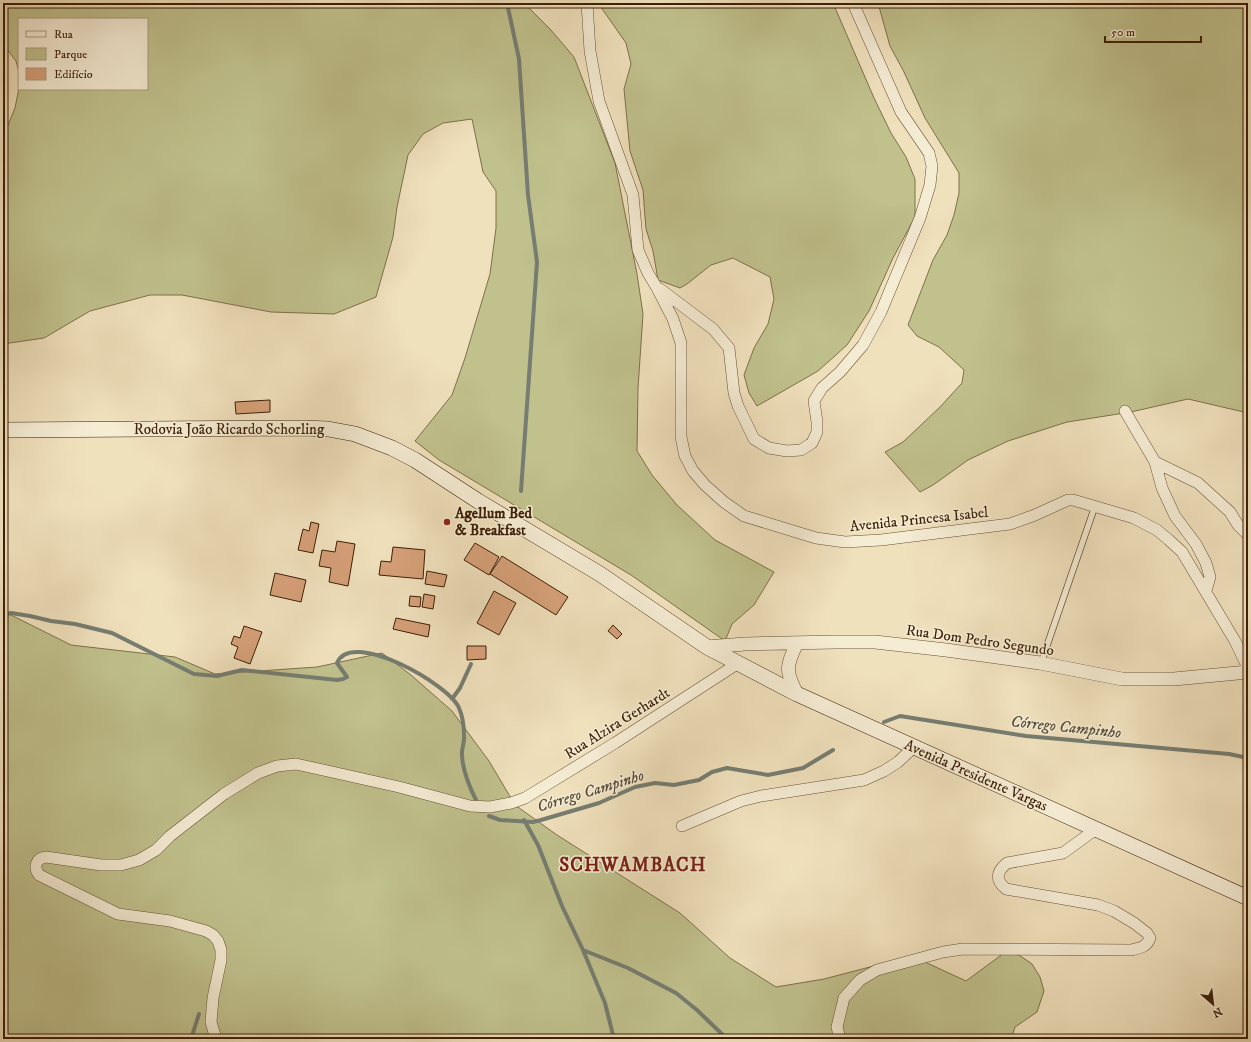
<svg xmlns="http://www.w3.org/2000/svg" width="1251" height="1042" font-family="'IM FELL DW Pica',serif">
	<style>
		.green { fill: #c0c18d; stroke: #7e704a }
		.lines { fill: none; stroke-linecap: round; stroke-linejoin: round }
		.stream { stroke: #767d71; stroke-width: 4 }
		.building { fill: #d6a079; stroke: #3c1f06 }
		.service-casing { stroke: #695034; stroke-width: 7 }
		.minor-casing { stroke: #695034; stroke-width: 12 }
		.tertiary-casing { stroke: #695034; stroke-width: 14 }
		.secondary-casing { stroke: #3c1f06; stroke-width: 16 }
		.service { stroke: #f5ecd4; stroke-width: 5.5 }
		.minor { stroke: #f5ecd4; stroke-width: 11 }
		.tertiary { stroke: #f5ecd4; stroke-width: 13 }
		.secondary { stroke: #f5ecd4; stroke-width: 15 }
		.poi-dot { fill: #8f2418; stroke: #f5ecd4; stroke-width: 1.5 }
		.labels { text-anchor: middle; stroke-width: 3; stroke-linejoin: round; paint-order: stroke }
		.street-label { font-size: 15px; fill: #3c1f06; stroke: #f5ecd4 }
		.poi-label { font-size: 15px; font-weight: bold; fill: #3c1f06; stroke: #f5ecd4; text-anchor: start }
		.water-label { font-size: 16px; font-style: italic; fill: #594e3c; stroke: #f5ecd4 }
		.district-label { font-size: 19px; font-weight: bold; letter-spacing: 1px; fill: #7a1f14; stroke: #f5ecd4 }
	</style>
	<rect width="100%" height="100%" fill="#f0e1bd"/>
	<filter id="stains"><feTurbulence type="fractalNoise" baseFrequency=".005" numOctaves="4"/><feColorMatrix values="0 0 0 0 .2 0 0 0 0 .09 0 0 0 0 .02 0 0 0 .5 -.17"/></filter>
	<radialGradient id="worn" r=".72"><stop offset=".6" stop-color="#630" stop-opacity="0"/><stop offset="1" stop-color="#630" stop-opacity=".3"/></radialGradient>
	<path class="green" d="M3,3h521l26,26 24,28 41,106 22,111 6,40 -5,74 -1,63 15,24 25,30 38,35 59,32 -20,33 -22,19 -7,17 -94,-66 -192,-115 -24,-19 37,-46 13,-37 25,-84 6,-46v-37l-13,-19 -11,-53 -29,4 -20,11 -15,21 -11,52 -4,30 -17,60 -42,17 -63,-2 -89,-17h-32l-60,16 -46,27 -41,6v-207l12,-29 4,-20v1h128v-70h-128v54l-3,-12 -13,-17z
		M598,3h235l41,95 17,35 15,24 9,22v38l-22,41 -24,53 -22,34 -29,26 -61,35 -8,-13 -5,-18 10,-27 14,-24 6,-25 -4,-22 -37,-19 -22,7 -24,19 -7,4 -22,-8 -5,-29 -7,-22 -3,-39 -13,-39 -6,-62 7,-25 -5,-21z
		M878,3h370v410l-60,-14 -57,13 -64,10 -59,19 -40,19 -35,25 -13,7 -35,-40 18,-10 37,-35 22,-24 2,-13 -25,-23 -22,-11 -9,-11 25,-65 14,-25 7,-20 5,-22v-20l-34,-55 -21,-46 -14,-26z
		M3,611l68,34 104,12 40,17 102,-7 65,-14 29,22 41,36 37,50 26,44 42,30 123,78 50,45 46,29 48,-8 88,-23 54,25 38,-28 15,2 13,9 8,13 4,14 -7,21 -22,15 -4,12h-1008z"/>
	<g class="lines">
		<path class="stream" d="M507,3l12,56 9,136 9,67 -16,229
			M3,615l8,-2 19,3 21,5 24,3 37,9 82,41 23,2 25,-6 95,10 6,-1 4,-2 -10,-14c14,-35 113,22 122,45 3,7 5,19 5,27 1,7 -3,14 -2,21 1,16 7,30 14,44
			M452,699l8,-11 11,-24
			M884,722l16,-6 126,20 203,18 19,4
			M489,816l11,4 33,2 8,-2 58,-17 36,-16 20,-4 19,2 25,-5 13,-8 15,-4 41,7 35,-7 30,-18
			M524,820l14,25 24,61 21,44 22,53 9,36
			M583,950l45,18 48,25 21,17 30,29
			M191,1039l8,-25"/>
	</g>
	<path class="building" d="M270,400v12l-34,2 -1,-12z
		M311,522l8,2 -6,29 -15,-3 5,-21 6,2z
		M337,541l18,3 -7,42 -19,-4 2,-14 -12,-2 3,-16 13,2z
		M475,543l24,14 -10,18 -25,-15z
		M393,547l32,3 -2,29 -44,-4 2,-14 10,1z
		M502,556l66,41 -12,18 -66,-41z
		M427,571l20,4 -3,12 -19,-3z
		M275,573l31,7 -5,22 -31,-7z
		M494,591l22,12 -17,32 -22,-12z
		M424,594l11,2 -2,13 -11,-2z
		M410,596l11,1 -1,10 -11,-1z
		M396,618l34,7 -2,12 -35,-8z
		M613,625l9,9 -5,5 -9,-8z
		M244,626l18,6 -12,32 -16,-6 4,-11 -7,-3 3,-8 6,2z
		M467,646h19v13l-19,1z"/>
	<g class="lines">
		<defs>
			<path id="service" d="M1041,663l54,-157"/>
			<path id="minor" d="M587,3l3,48 9,50 34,94 5,55 10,23 9,15 16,31 8,24v94l4,19 8,15 12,14 19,17 20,14 72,22 29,4 36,-2 129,-16 25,-9 33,-15h5l61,18 23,12 12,10 13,12 53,89 13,27
				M660,289l53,40 16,19 5,45 4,13 16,33 15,9 18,3 14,-1 11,-7 5,-11v-10l-3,-21 8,-13 18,-16 23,-27 18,-33 39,-94 10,-33 2,-19 -3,-13 -28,-41 -48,-109
				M1125,411l30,51 7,26 13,28 21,28 10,19 4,14 -4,14
				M1155,462l43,21 32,29 8,13 10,10
				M682,826l59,-25 20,-5 103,-16 20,-9 14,-9 16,-15
				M216,1039l-5,-17 2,-24 8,-38v-10l-3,-9 -5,-6 -7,-4 -36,-10 -52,-7 -79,-39c-6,-8 -3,-17 7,-18l55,8h20l18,-5 17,-10 14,-14 54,-42 34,-21 19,-7 19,-2 103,23 71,19 20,1 21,-4 14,-5 90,-55 122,-79
				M840,1039l-3,-12 7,-29 16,-18 17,-10 66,-18 20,-3 168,1c9,-2 16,-3 19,-12l-3,-5 -13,-10 -20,-12 -16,-6 -92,-16c-11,-9 -10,-17 1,-26l56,-10 33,-24"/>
			<path id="tertiary" d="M797,643c-11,23 -12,28 0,51
				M707,647l38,-3 90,-2h40l71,8 94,13 82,16h52l74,-7"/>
			<path id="secondary" d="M3,430l300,-2 25,1 27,5 37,14 23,12 63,41 122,73 107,73 90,47 451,204"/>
		</defs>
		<use href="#service" class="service-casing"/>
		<use href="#minor" class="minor-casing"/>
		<use href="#tertiary" class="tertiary-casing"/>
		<use href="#secondary" class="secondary-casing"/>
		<use href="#service" class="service"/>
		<use href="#minor" class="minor"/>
		<use href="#tertiary" class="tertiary"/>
		<use href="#secondary" class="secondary"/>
	</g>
	<circle class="poi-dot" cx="447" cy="522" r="4"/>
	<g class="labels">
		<g class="street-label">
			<text x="229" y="434">Rodovia João Ricardo Schorling</text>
			<text transform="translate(919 519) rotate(-6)" y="5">Avenida Princesa Isabel</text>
			<text transform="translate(980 640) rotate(8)" y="5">Rua Dom Pedro Segundo</text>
			<text transform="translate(617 723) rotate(-32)" y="5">Rua Alzira Gerhardt</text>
			<text transform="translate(976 775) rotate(24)" y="5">Avenida Presidente Vargas</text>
		</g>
		<g class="poi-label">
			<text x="455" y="518">Agellum Bed<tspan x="455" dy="17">&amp; Breakfast</tspan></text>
		</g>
		<g class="water-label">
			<text transform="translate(1066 726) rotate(6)" y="6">Córrego Campinho</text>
			<text transform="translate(590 790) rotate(-17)" y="6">Córrego Campinho</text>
		</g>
		<g class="district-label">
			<text x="633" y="871">SCHWAMBACH</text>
		</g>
	</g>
	<rect width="1251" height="1042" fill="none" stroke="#f0e1bd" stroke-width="16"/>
	<rect x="4" y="4" width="1243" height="1034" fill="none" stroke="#3c1f06" stroke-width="2"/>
	<rect x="8" y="8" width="1235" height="1026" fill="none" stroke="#3c1f06"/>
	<rect x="18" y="18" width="130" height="72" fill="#f5ecd4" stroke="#ab9a82"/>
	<rect x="26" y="31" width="20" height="6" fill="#f5ecd4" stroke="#ab9a82"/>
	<text x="54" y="38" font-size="12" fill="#3c1f06">Rua</text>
	<rect x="26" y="48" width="20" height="12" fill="#c0c18d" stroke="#ab9a82"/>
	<text x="54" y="58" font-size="12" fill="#3c1f06">Parque</text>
	<rect x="26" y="68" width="20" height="12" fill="#d6a079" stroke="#ab9a82"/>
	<text x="54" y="78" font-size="12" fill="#3c1f06">Edifício</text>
	<g transform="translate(1213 1004) rotate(152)" stroke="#f5ecd4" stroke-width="3" paint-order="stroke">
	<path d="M0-3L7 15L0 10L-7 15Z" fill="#3c1f06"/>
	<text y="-6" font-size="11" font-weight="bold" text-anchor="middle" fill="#3c1f06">N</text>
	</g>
	<path d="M1105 36v6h96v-6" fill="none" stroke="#3c1f06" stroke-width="2"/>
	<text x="1111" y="36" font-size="12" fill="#3c1f06" stroke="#f5ecd4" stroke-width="3" paint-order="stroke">50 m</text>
	<rect width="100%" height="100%" filter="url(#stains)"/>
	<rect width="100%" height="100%" fill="url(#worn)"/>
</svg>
